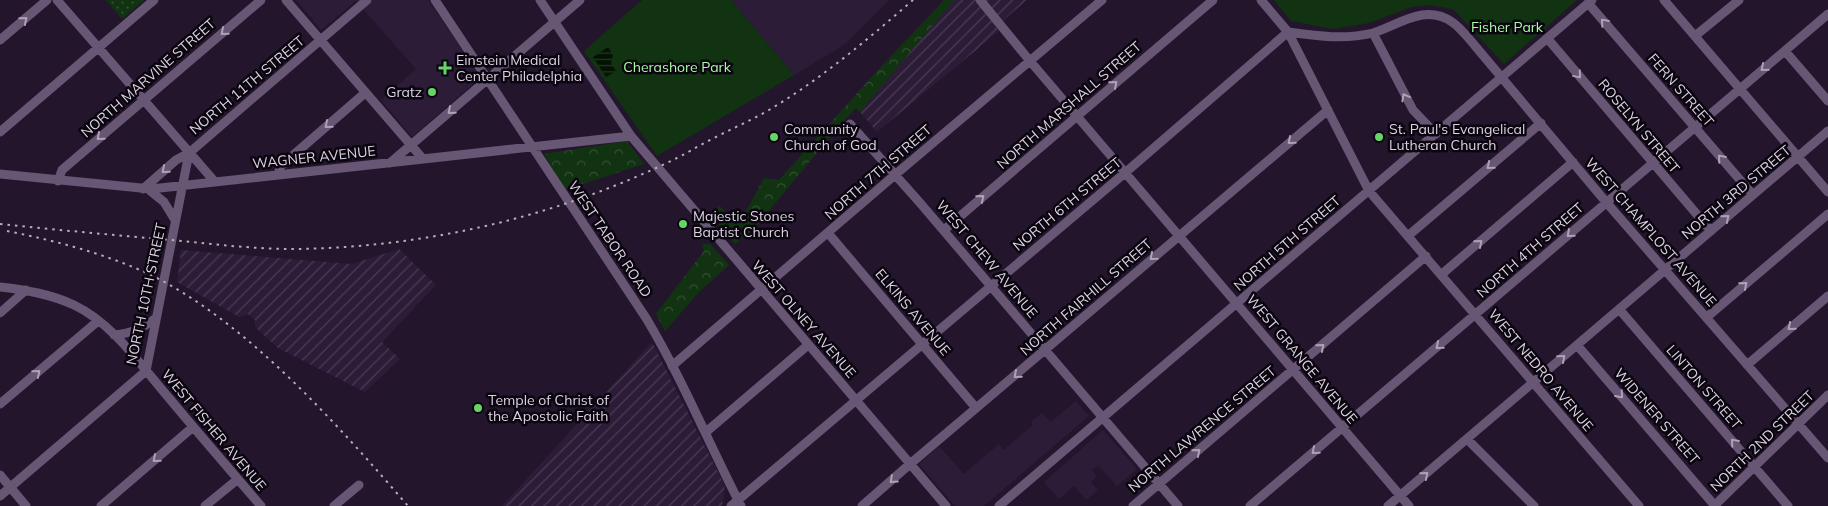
<svg xmlns="http://www.w3.org/2000/svg" width="1828" height="506" font-family="Mulish,sans-serif">
	<style>
		.built { fill: #2c1c38 }
		.industrial { fill: url(#industrial-furrows) }
		.grass { fill: url(#grass-dots) }
		.forest { fill: url(#forest-crowns) }
		.green { fill: #131 }
		.water { fill: url(#water-rules) }
		.lines { fill: none; stroke-linecap: round; stroke-linejoin: round }
		.minor { stroke: #675674; stroke-width: 9 }
		.rail { stroke: #b6adbd; stroke-width: 2; stroke-dasharray: 2.5 5; stroke-linecap: butt }
		.oneway { stroke: #ada2b7 }
		.poi-dot { fill: #67d466; stroke: #0a050e; stroke-width: 2 }
		.labels { text-anchor: middle; stroke-width: 5; stroke-linejoin: round; paint-order: stroke }
		.park-label { font-size: 14px; fill: #a7fda3; stroke: #0a050e }
		.poi-label { font-size: 14px; fill: #dcd4e3; stroke: #0a050e; text-anchor: start }
		.street-label { font-size: 14px; fill: #dcd4e3; stroke: #0a050e }
	</style>
	<defs>
		<pattern id="industrial-furrows" width="10" height="10" patternUnits="userSpaceOnUse" patternTransform="scale(1.25)"><rect width="10" height="10" fill="#2c1c38"/><path d="M-1 1l2-2M0 10L10 0M9 11l2-2" fill="none" stroke="#4a3c55"/></pattern>
		<pattern id="grass-dots" width="8" height="8" patternUnits="userSpaceOnUse" patternTransform="scale(1.25)"><rect width="8" height="8" fill="#131"/><path d="M2 2h.1M6 6h.1" fill="none" stroke="#335034" stroke-width="1.8" stroke-linecap="round"/></pattern>
		<pattern id="forest-crowns" width="20" height="18" patternUnits="userSpaceOnUse" patternTransform="scale(1.25)"><rect width="20" height="18" fill="#131"/><path d="M2 6a3 3 0 1 1 6 0M12 15a3 3 0 1 1 6 0" fill="none" stroke="#335034"/></pattern>
		<pattern id="water-rules" width="6" height="5" patternUnits="userSpaceOnUse" patternTransform="scale(1.25)"><rect width="6" height="5" fill="#021302"/><path d="M0 2.5h6" fill="none" stroke="#263427"/></pattern>
	</defs>
	<rect width="100%" height="100%" fill="#23162c"/>
	<path class="built" d="M296,0h132l53,77 -69,60 -31,-37 35,-31 -60,-68 -35,29z
		M731,0h158l-45,45 -50,30z
		M1076,401l13,15 -105,90h-29l-36,-42 20,-18 25,28 35,-30 5,6 29,-25 -2,-3 11,-9 9,9z
		M1103,430l34,39 -20,17 -19,-21 -6,5 5,6 -6,6 7,8 -12,10 -12,-14 -15,13 -15,-17z"/>
	<path class="industrial" d="M954,0h73l-31,27 3,4 -122,101 -17,-20z
		M399,249l37,36 -54,57 18,17 -35,33 -87,-44 -23,-21v-7l-7,-6 -9,3 -62,-35 4,-32 171,14z
		M652,342l73,144 -3,20h-220z"/>
	<path class="grass" d="M106,0h38l-22,19z"/>
	<path class="forest" d="M944,0h10l-94,112 -4,-4 -16,17 -86,104 -19,15 -22,-26 6,-13 10,11 14,1 21,-39 15,2 98,-109z
		M627,141l17,23 -79,26 -21,-36z
		M702,244h8l19,21 -30,27 -34,39 -9,-17 48,-63z"/>
	<path class="green" d="M642,0h89l63,75 -137,81 -73,-105z
		M1274,0h303l-73,64 -51,-55 -25,-4 -16,2 -43,16 -36,6 -42,-8z"/>
	<path class="water" d="M608,47l5,8 -2,9 5,7 -10,6 -13,-20z"/>
	<g class="lines">
		<path class="minor" d="M57,0l158,182
			M286,0l137,159
			M435,0l211,318c36,60 63,126 95,188
			M540,0l91,136 315,370
			M980,0l50,61 379,445
			M1261,0l27,32 81,159 270,315
			M1664,0l164,192
			M1588,3l165,192
			M1373,33l40,77 23,24
			M1695,36l44,-36
			M1547,38l164,193
			M0,40l47,-40
			M1785,51l43,50
			M850,124l71,80 257,302
			M0,132l154,-132
			M390,163l190,-163
			M0,174l151,15 480,-53
			M278,175l2,-8 3,-3 82,-71
			M58,181l4,-11 199,-170
			M143,189l33,-29 13,-7 178,-153
			M148,189l16,13 11,18
			M944,230l269,-230
			M828,233l148,175
			M1409,235l132,-112
			M1442,274l131,-112
			M0,287c26,3 50,7 74,18 40,19 67,61 95,93 30,36 61,72 92,108
			M1619,309l169,197
			M0,313l26,-23
			M1707,317l121,-103
			M114,335c18,-2 28,-6 42,-17
			M1577,345l138,161
			M1747,365l81,-69
			M672,366l224,-192 206,-174
			M0,404l98,-83
			M706,432l102,-87
			M1467,439l67,67
			M0,475l26,31
			M0,496l146,-125 43,-218
			M101,506l92,-79
			M205,506l33,-27
			M334,506l25,-21
			M731,506l395,-334 162,-140c29,4 56,8 85,1 26,-8 52,-30 79,-11 9,6 17,17 24,25l130,155 222,256
			M862,506l48,-42 418,-354
			M999,506l593,-506
			M1133,506l293,-250
			M1250,506l578,-492
			M1388,506l440,-375
			M1714,506l114,-111"/>
		<path class="rail" d="M0,224c57,6 114,11 171,16 41,4 82,9 122,9 131,-1 267,-33 384,-91 12,-6 23,-13 35,-19 19,-10 38,-18 57,-29 52,-31 98,-70 144,-110
			M7,231c49,10 96,22 142,43 97,47 189,151 259,232"/>
	</g>
	<defs><path id="oneway-chevron" d="M-2-3.5L2.5 0L-2 3.5" fill="none" stroke-width="1.6" stroke-linecap="round" stroke-linejoin="round" transform="scale(1.25)"/></defs>
	<g class="oneway">
		<use href="#oneway-chevron" transform="translate(24 20) rotate(-40)"/>
		<use href="#oneway-chevron" transform="translate(1604 22) rotate(-131)"/>
		<use href="#oneway-chevron" transform="translate(224 32) rotate(140)"/>
		<use href="#oneway-chevron" transform="translate(1764 68) rotate(140)"/>
		<use href="#oneway-chevron" transform="translate(1578 75) rotate(50)"/>
		<use href="#oneway-chevron" transform="translate(1114 84) rotate(-41)"/>
		<use href="#oneway-chevron" transform="translate(1405 97) rotate(-119)"/>
		<use href="#oneway-chevron" transform="translate(451 111) rotate(139)"/>
		<use href="#oneway-chevron" transform="translate(328 125) rotate(140)"/>
		<use href="#oneway-chevron" transform="translate(100 137) rotate(139)"/>
		<use href="#oneway-chevron" transform="translate(1291 141) rotate(140)"/>
		<use href="#oneway-chevron" transform="translate(1721 158) rotate(-131)"/>
		<use href="#oneway-chevron" transform="translate(1490 166) rotate(140)"/>
		<use href="#oneway-chevron" transform="translate(165 170) rotate(140)"/>
		<use href="#oneway-chevron" transform="translate(981 198) rotate(-40)"/>
		<use href="#oneway-chevron" transform="translate(1726 218) rotate(-40)"/>
		<use href="#oneway-chevron" transform="translate(1570 234) rotate(139)"/>
		<use href="#oneway-chevron" transform="translate(1479 243) rotate(-41)"/>
		<use href="#oneway-chevron" transform="translate(1153 257) rotate(139)"/>
		<use href="#oneway-chevron" transform="translate(1744 285) rotate(-40)"/>
		<use href="#oneway-chevron" transform="translate(1791 327) rotate(140)"/>
		<use href="#oneway-chevron" transform="translate(1439 346) rotate(140)"/>
		<use href="#oneway-chevron" transform="translate(1321 347) rotate(-40)"/>
		<use href="#oneway-chevron" transform="translate(1562 358) rotate(-41)"/>
		<use href="#oneway-chevron" transform="translate(37 373) rotate(-40)"/>
		<use href="#oneway-chevron" transform="translate(1017 375) rotate(139)"/>
		<use href="#oneway-chevron" transform="translate(1620 395) rotate(49)"/>
		<use href="#oneway-chevron" transform="translate(1734 442) rotate(-131)"/>
		<use href="#oneway-chevron" transform="translate(1315 451) rotate(140)"/>
		<use href="#oneway-chevron" transform="translate(1197 452) rotate(-40)"/>
		<use href="#oneway-chevron" transform="translate(156 459) rotate(140)"/>
		<use href="#oneway-chevron" transform="translate(1425 475) rotate(-40)"/>
		<use href="#oneway-chevron" transform="translate(893 480) rotate(138)"/>
	</g>
	<g class="poi-dot">
		<path d="M442.5 60.5h5v5h5v5h-5v5h-5v-5h-5v-5h5z"/>
		<circle cx="432" cy="92" r="5"/>
		<circle cx="774" cy="137" r="5"/>
		<circle cx="1379" cy="137" r="5"/>
		<circle cx="683" cy="224" r="5"/>
		<circle cx="478" cy="408" r="5"/>
	</g>
	<g class="labels">
		<g class="park-label">
			<text x="1507" y="32">Fisher Park</text>
			<text x="677" y="72">Cherashore Park</text>
		</g>
		<g class="poi-label">
			<text x="456" y="65">Einstein Medical<tspan x="456" dy="16">Center Philadelphia</tspan></text>
			<text x="422" y="97" text-anchor="end">Gratz</text>
			<text x="784" y="134">Community<tspan x="784" dy="16">Church of God</tspan></text>
			<text x="1389" y="134">St. Paul's Evangelical<tspan x="1389" dy="16">Lutheran Church</tspan></text>
			<text x="693" y="221">Majestic Stones<tspan x="693" dy="16">Baptist Church</tspan></text>
			<text x="488" y="405">Temple of Christ of<tspan x="488" dy="16">the Apostolic Faith</tspan></text>
		</g>
		<g class="street-label">
			<text transform="translate(148 78) rotate(-41)" y="5">NORTH MARVINE STREET</text>
			<text transform="translate(247 85) rotate(-40)" y="5">NORTH 11TH STREET</text>
			<text transform="translate(1681 90) rotate(49)" y="5">FERN STREET</text>
			<text transform="translate(1069 105) rotate(-41)" y="5">NORTH MARSHALL STREET</text>
			<text transform="translate(1639 126) rotate(50)" y="5">ROSELYN STREET</text>
			<text transform="translate(314 157) rotate(-6)" y="5">WAGNER AVENUE</text>
			<text transform="translate(878 172) rotate(-41)" y="5">NORTH 7TH STREET</text>
			<text transform="translate(1736 192) rotate(-40)" y="5">NORTH 3RD STREET</text>
			<text transform="translate(1067 204) rotate(-40)" y="5">NORTH 6TH STREET</text>
			<text transform="translate(1651 232) rotate(49)" y="5">WEST CHAMPLOST AVENUE</text>
			<text transform="translate(610 239) rotate(56)" y="5">WEST TABOR ROAD</text>
			<text transform="translate(1287 243) rotate(-41)" y="5">NORTH 5TH STREET</text>
			<text transform="translate(1530 250) rotate(-41)" y="5">NORTH 4TH STREET</text>
			<text transform="translate(987 259) rotate(50)" y="5">WEST CHEW AVENUE</text>
			<text transform="translate(146 294) rotate(-78)" y="5">NORTH 10TH STREET</text>
			<text transform="translate(1086 297) rotate(-41)" y="5">NORTH FAIRHILL STREET</text>
			<text transform="translate(913 312) rotate(50)" y="5">ELKINS AVENUE</text>
			<text transform="translate(804 319) rotate(49)" y="5">WEST OLNEY AVENUE</text>
			<text transform="translate(1302 359) rotate(50)" y="5">WEST GRANGE AVENUE</text>
			<text transform="translate(1541 370) rotate(50)" y="5">WEST NEDRO AVENUE</text>
			<text transform="translate(1704 387) rotate(49)" y="5">LINTON STREET</text>
			<text transform="translate(1657 416) rotate(49)" y="5">WIDENER STREET</text>
			<text transform="translate(1202 429) rotate(-40)" y="5">NORTH LAWRENCE STREET</text>
			<text transform="translate(214 430) rotate(50)" y="5">WEST FISHER AVENUE</text>
			<text transform="translate(1762 441) rotate(-44)" y="5">NORTH 2ND STREET</text>
		</g>
	</g>
</svg>
